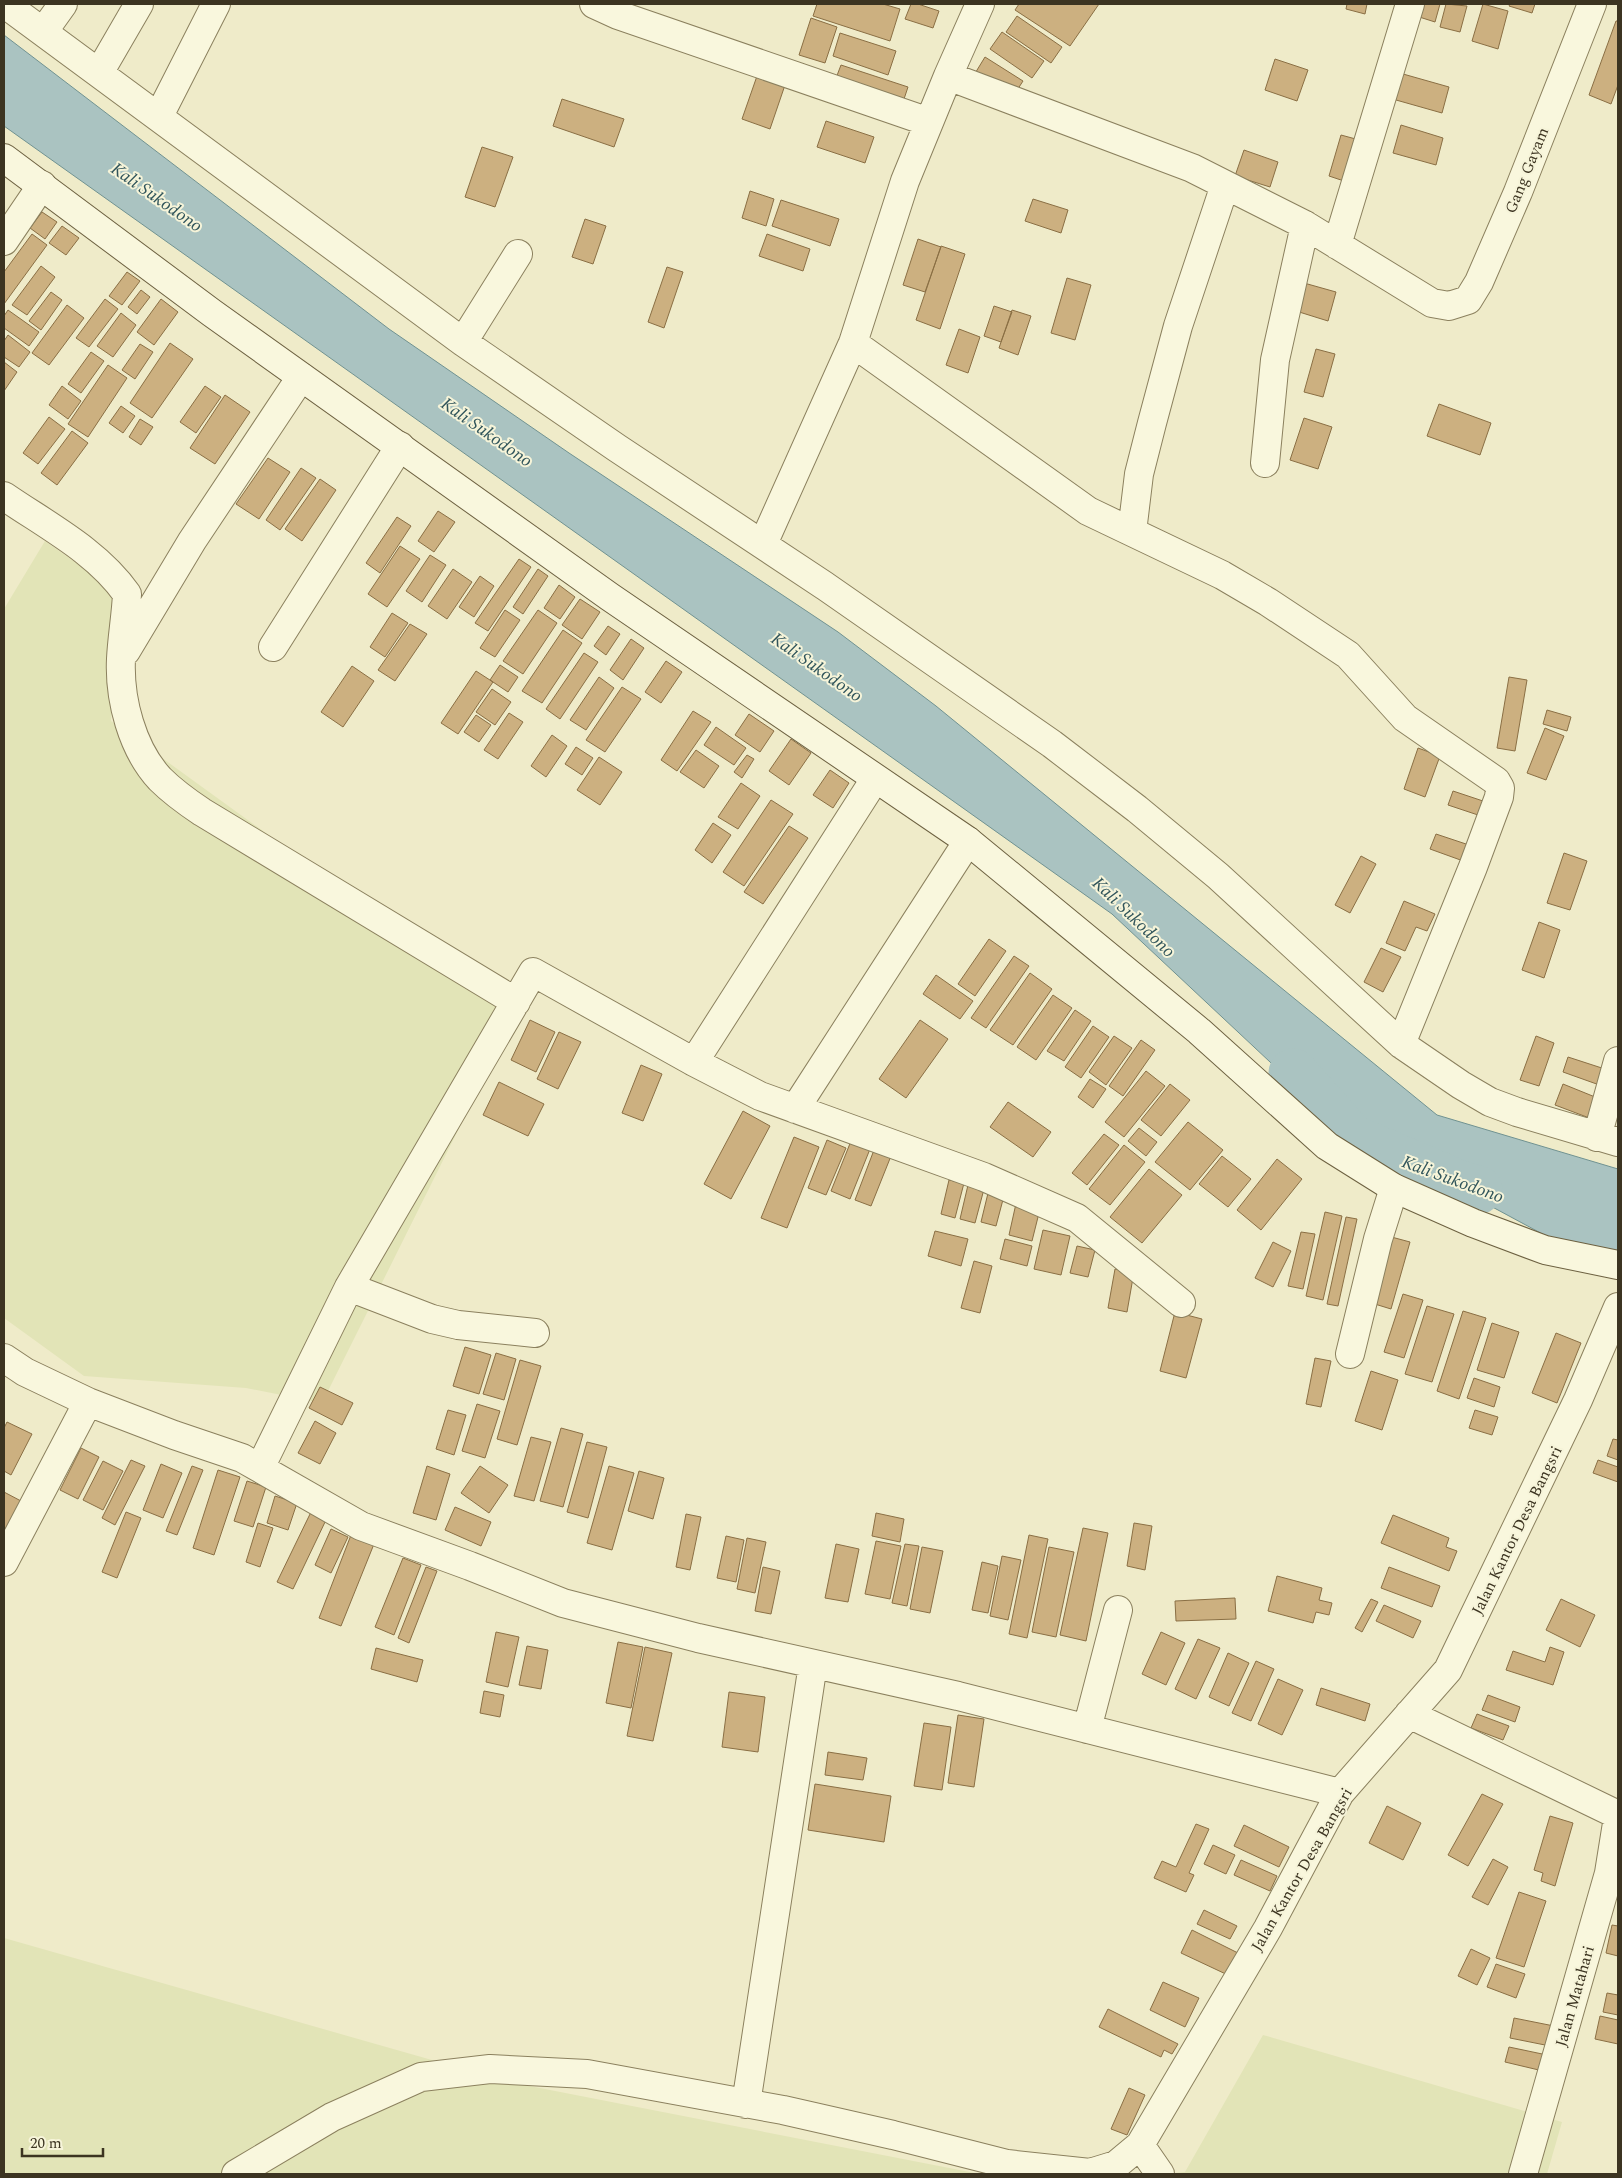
<svg xmlns="http://www.w3.org/2000/svg" width="1622" height="2178" font-family="Spectral,serif">
	<style>
		.farmland { fill: #e2e4b7 }
		.water { fill: #aac3c1; stroke: #709291 }
		.lines { fill: none; stroke-linecap: round; stroke-linejoin: round }
		.river { stroke: #aac3c1; stroke-width: 49 }
		.building { fill: #ccb080; stroke: #8a6f44 }
		.minor-casing { stroke: #8b805e; stroke-width: 30 }
		.secondary-casing { stroke: #6d6141; stroke-width: 30 }
		.minor { stroke: #f9f7dd; stroke-width: 28 }
		.secondary { stroke: #f9f7dd; stroke-width: 28 }
		.labels { text-anchor: middle; stroke-width: 4; stroke-linejoin: round; paint-order: stroke }
		.street-label { font-size: 16px; fill: #3c3421; stroke: #f6f4d9 }
		.water-label { font-size: 18px; font-style: italic; fill: #31555b; stroke: #f6f4d9 }
	</style>
	<rect width="100%" height="100%" fill="#efebc9"/>
	<path class="farmland" d="M45,541l74,52 -8,128 405,293 -194,389 -76,-15 -162,-12 -80,-58v-709z
		M4,1938l505,144 471,92h-976z
		M1263,2035l299,87 -15,52h-384l22,-2z"/>
	<path class="water" d="M4,35l385,294 180,124 269,179 98,74 501,409 181,54v84l-70,-16 -215,-116 -221,-207 -1108,-788z"/>
	<g class="lines">
		<path class="river" d="M1293,1073l59,66 108,46 18,5"/>
	</g>
	<path class="building" d="M817,4h66l17,5 -10,32 -77,-25z
		M911,4h7l21,7 -6,17 -28,-9z
		M1019,4h80l-29,42 -55,-36z
		M1347,4h20l-2,10 -19,-5z
		M1417,4h23l-5,18 -22,-7z
		M1446,4l21,2 -7,26 -20,-5z
		M1483,4l25,7 -10,38 -26,-8z
		M1510,4h25l-3,9 -23,-7z
		M1017,16l45,31 -11,16 -45,-31z
		M811,18l26,9 -12,36 -26,-8z
		M1616,21h2v64l-7,19 -22,-9z
		M1002,32l42,29 -12,17 -42,-29z
		M840,33l56,18 -8,24 -55,-19z
		M985,57l38,24 -11,17 -38,-23z
		M1275,59l33,11 -11,31 -32,-11z
		M841,65l67,22 -7,21 -68,-22z
		M1396,72l53,15 -7,26 -53,-15z
		M757,76l28,9 -15,44 -28,-10z
		M562,99l62,20 -10,28 -61,-21z
		M826,121l48,16 -9,26 -48,-16z
		M1401,125l42,13 -7,27 -43,-12z
		M1341,135l22,6 -13,42 -21,-7z
		M482,147l31,10 -18,50 -30,-10z
		M1244,150l34,12 -8,25 -35,-11z
		M750,191l24,8 -8,27 -24,-8z
		M1033,199l35,11 -7,23 -36,-12z
		M781,200l58,19 -9,27 -58,-20z
		M42,212l15,10 -12,17 -15,-11z
		M585,219l21,7 -13,38 -21,-7z
		M62,226l17,12 -13,17 -17,-12z
		M32,234l15,11 -43,59v-32z
		M767,234l43,15 -7,22 -44,-15z
		M918,239l23,8 -16,45 -22,-7z
		M941,246l24,8 -25,75 -24,-9z
		M41,266l14,11 -28,38 -15,-10z
		M667,267l16,5 -19,56 -16,-6z
		M127,272l13,9 -18,24 -13,-9z
		M1067,278l24,7 -16,55 -24,-7z
		M1304,283l32,9 -8,29 -32,-10z
		M141,290l9,7 -13,17 -9,-7z
		M51,292l11,8 -21,30 -12,-9z
		M105,299l13,10 -29,38 -13,-9z
		M161,299l17,13 -24,33 -17,-13z
		M67,305l17,13 -35,47 -17,-12z
		M994,306l18,6 -11,30 -17,-6z
		M8,310l31,22 -10,14 -25,-18v-12z
		M1012,310l19,6 -13,39 -19,-7z
		M121,313l15,12 -23,32 -16,-11z
		M959,329l21,8 -12,36 -22,-8z
		M8,335l22,17 -11,15 -15,-10v-16z
		M170,343l23,16 -41,59 -22,-15z
		M140,344l13,8 -18,27 -13,-9z
		M1316,349l19,5 -12,43 -19,-5z
		M91,352l13,9 -23,32 -13,-9z
		M4,362l13,10 -13,19z
		M108,365l19,13 -39,59 -20,-13z
		M62,386l19,15 -13,18 -19,-14z
		M205,386l16,11 -25,36 -16,-11z
		M225,395l25,17 -35,52 -25,-16z
		M1439,404l52,19 -11,32 -53,-19z
		M121,406l14,10 -12,17 -14,-10z
		M49,417l16,12 -27,35 -15,-11z
		M1304,418l28,9 -14,42 -28,-9z
		M140,419l13,8 -12,18 -12,-8z
		M72,431l16,12 -31,42 -16,-12z
		M268,458l22,14 -31,47 -23,-15z
		M301,468l15,10 -36,52 -14,-10z
		M320,479l16,11 -34,51 -17,-12z
		M438,511l17,11 -21,30 -16,-11z
		M397,517l14,9 -31,47 -14,-10z
		M400,546l20,13 -33,48 -19,-13z
		M430,555l16,10 -24,37 -16,-11z
		M519,559l12,8 -43,64 -13,-8z
		M453,569l19,13 -25,37 -19,-13z
		M538,569l10,7 -25,38 -10,-7z
		M480,576l14,10 -20,31 -15,-10z
		M559,585l16,12 -15,22 -16,-11z
		M580,599l20,13 -18,27 -20,-14z
		M505,610l15,10 -25,37 -15,-9z
		M538,610l19,13 -34,51 -20,-13z
		M392,613l16,10 -23,34 -15,-10z
		M410,624l17,10 -32,47 -17,-11z
		M608,626l12,8 -14,21 -12,-9z
		M563,630l19,13 -40,60 -20,-12z
		M631,639l13,9 -21,32 -13,-10z
		M584,653l14,9 -38,57 -14,-10z
		M666,661l16,11 -21,31 -16,-11z
		M500,665l18,12 -10,15 -18,-12z
		M352,666l22,15 -31,46 -22,-15z
		M476,671l17,11 -35,52 -17,-11z
		M599,677l15,11 -28,42 -16,-10z
		M1509,677l18,3 -12,71 -18,-3z
		M622,687l19,12 -36,53 -19,-12z
		M492,689l19,13 -16,23 -19,-13z
		M1547,710l24,7 -4,14 -24,-7z
		M693,711l18,11 -34,49 -16,-11z
		M509,713l14,9 -25,37 -14,-9z
		M749,714l25,17 -14,21 -25,-17z
		M476,715l15,10 -12,17 -15,-10z
		M716,727l30,21 -12,17 -30,-20z
		M1545,728l19,8 -18,44 -19,-7z
		M552,735l15,11 -21,31 -15,-11z
		M791,739l20,14 -22,32 -20,-14z
		M576,747l17,11 -11,17 -17,-11z
		M1418,748l22,8 -15,41 -21,-8z
		M696,750l23,16 -15,22 -24,-16z
		M747,755l7,4 -12,19 -8,-6z
		M599,757l23,15 -22,33 -23,-15z
		M830,770l19,13 -16,25 -20,-13z
		M741,783l19,13 -22,33 -20,-12z
		M1453,791l33,11 -5,14 -33,-11z
		M771,800l22,14 -49,72 -21,-14z
		M713,823l18,12 -19,28 -17,-13z
		M789,826l19,12 -45,66 -19,-12z
		M1436,834l36,12 -6,16 -36,-13z
		M1564,853l23,8 -17,49 -23,-7z
		M1361,856l15,8 -26,49 -15,-8z
		M1404,901l31,13 -8,17 -11,-4 -11,24 -19,-8z
		M1539,922l21,8 -16,48 -22,-8z
		M989,939l17,12 -31,45 -17,-12z
		M1381,948l20,9 -18,35 -19,-10z
		M1014,956l15,10 -43,62 -15,-10z
		M1030,973l22,16 -39,56 -23,-15z
		M936,975l37,26 -13,18 -37,-25z
		M1053,995l19,13 -36,52 -19,-13z
		M1075,1010l16,11 -27,40 -17,-10z
		M530,1020l25,12 -19,40 -25,-12z
		M920,1020l28,19 -42,59 -27,-19z
		M1093,1026l16,11 -28,41 -16,-11z
		M559,1032l22,10 -23,47 -21,-10z
		M1114,1036l18,12 -26,37 -17,-13z
		M1536,1036l18,7 -15,43 -19,-6z
		M1141,1040l14,10 -32,46 -14,-10z
		M1568,1057l43,14 -6,16 -42,-15z
		M641,1065l21,9 -19,47 -21,-8z
		M1146,1071l19,15 -41,51 -19,-15z
		M1090,1079l16,10 -13,19 -15,-11z
		M499,1082l45,22 -16,32 -45,-21z
		M1170,1084l20,16 -29,36 -20,-16z
		M1563,1084l37,15 -8,20 -37,-14z
		M1008,1102l43,30 -18,25 -43,-30z
		M743,1111l27,15 -39,73 -27,-15z
		M1188,1122l35,28 -33,40 -35,-28z
		M1139,1128l18,14 -11,14 -18,-15z
		M1104,1134l15,11 -32,40 -15,-12z
		M794,1137l25,10 -32,81 -26,-10z
		M827,1140l19,8 -20,47 -18,-7z
		M851,1141l19,8 -20,50 -19,-8z
		M1124,1145l21,17 -35,43 -21,-16z
		M874,1150l17,6 -20,50 -16,-6z
		M1222,1156l29,23 -23,28 -29,-23z
		M1277,1159l25,20 -41,51 -24,-20z
		M1149,1169l33,26 -40,48 -32,-26z
		M949,1180l15,3 -9,35 -14,-4z
		M968,1185l16,4 -9,34 -15,-4z
		M989,1189l16,3 -9,34 -15,-4z
		M1017,1199l24,6 -9,36 -23,-6z
		M1325,1212l17,4 -19,84 -17,-4z
		M1346,1217l11,2 -19,87 -11,-2z
		M1043,1230l27,6 -9,39 -27,-6z
		M935,1231l33,8 -7,27 -33,-10z
		M1301,1232l14,2 -12,55 -15,-3z
		M1384,1235l26,7 -19,67 -26,-8z
		M1005,1239l27,7 -5,20 -27,-7z
		M1273,1242l18,9 -18,36 -18,-9z
		M1077,1246l18,4 -7,27 -18,-4z
		M974,1261l18,5 -12,47 -19,-5z
		M1115,1269l19,3 -7,40 -19,-4z
		M1403,1294l20,6 -19,58 -20,-6z
		M1427,1306l27,8 -22,68 -27,-8z
		M1463,1311l23,7 -27,81 -22,-8z
		M1175,1312l27,7 -16,59 -26,-7z
		M1492,1323l27,9 -15,46 -27,-8z
		M1556,1333l25,10 -24,60 -25,-10z
		M465,1347l26,8 -12,39 -26,-8z
		M496,1353l20,6 -12,41 -21,-6z
		M1315,1358l16,3 -10,46 -15,-3z
		M520,1360l21,6 -24,79 -20,-6z
		M1371,1371l27,9 -16,50 -27,-9z
		M1474,1378l26,9 -6,20 -27,-9z
		M320,1387l33,16 -11,22 -33,-17z
		M477,1404l23,7 -15,47 -23,-7z
		M448,1410l18,5 -12,40 -18,-6z
		M1475,1410l23,7 -6,18 -23,-7z
		M315,1421l21,12 -16,31 -22,-11z
		M7,1422l25,12 -21,41 -7,-4v-43z
		M561,1428l22,6 -20,73 -23,-6z
		M531,1437l20,5 -17,59 -20,-5z
		M1613,1439l5,1v20l-11,-4z
		M587,1442l20,5 -19,71 -21,-6z
		M81,1448l18,9 -21,42 -18,-9z
		M131,1460l14,6 -30,59 -13,-7z
		M1598,1460l20,7v15l-25,-9z
		M103,1461l20,10 -20,39 -20,-10z
		M161,1464l21,9 -19,45 -20,-8z
		M192,1466l11,4 -26,65 -11,-4z
		M427,1466l23,8 -14,46 -23,-7z
		M480,1466l28,19 -19,28 -28,-20z
		M609,1466l25,7 -22,77 -25,-7z
		M218,1470l22,7 -26,78 -21,-7z
		M639,1471l25,7 -11,41 -25,-8z
		M247,1481l19,6 -13,40 -19,-6z
		M4,1492l17,9 -15,29 -2,-1z
		M275,1496l22,7 -9,27 -21,-7z
		M455,1507l36,15 -10,24 -36,-16z
		M126,1512l15,6 -24,60 -15,-6z
		M311,1512l15,8 -33,69 -16,-7z
		M876,1513l28,6 -4,23 -28,-6z
		M686,1514l15,3 -11,53 -14,-3z
		M1393,1515l56,23 -3,9 11,4 -8,20 -68,-28z
		M258,1523l15,5 -13,39 -14,-5z
		M1134,1523l18,3 -7,44 -18,-4z
		M1083,1528l25,5 -22,108 -26,-6z
		M331,1529l17,8 -17,36 -16,-8z
		M351,1535l23,9 -33,82 -22,-8z
		M1029,1535l19,4 -21,99 -18,-4z
		M726,1536l18,4 -8,42 -19,-4z
		M747,1538l19,4 -11,51 -18,-4z
		M876,1541l25,5 -11,53 -25,-5z
		M836,1544l23,5 -11,53 -23,-4z
		M905,1544l14,2 -12,60 -15,-3z
		M922,1547l21,4 -13,62 -20,-4z
		M1049,1547l25,5 -18,85 -24,-5z
		M1002,1556l19,4 -13,60 -18,-4z
		M403,1558l18,7 -27,70 -19,-8z
		M982,1562l16,4 -10,47 -16,-3z
		M426,1567l11,4 -28,72 -11,-5z
		M763,1567l17,4 -9,43 -16,-3z
		M1389,1567l51,19 -8,21 -51,-19z
		M1277,1576l45,12 -3,12 13,3 -3,12 -13,-3 -3,11 -45,-12z
		M1235,1598l1,21 -60,2 -1,-20z
		M1371,1599l7,3 -16,30 -7,-4z
		M1561,1599l34,16 -15,32 -34,-17z
		M1384,1605l37,16 -8,17 -37,-17z
		M496,1632l23,5 -11,50 -22,-5z
		M1161,1632l24,11 -19,42 -24,-11z
		M1198,1639l22,9 -24,51 -21,-10z
		M618,1642l25,5 -12,61 -25,-5z
		M527,1646l21,4 -7,39 -22,-4z
		M645,1647l27,6 -19,88 -26,-5z
		M1550,1647l14,5 -11,33 -47,-15 7,-19 32,11z
		M376,1648l47,12 -6,22 -46,-13z
		M1228,1653l21,10 -20,43 -20,-9z
		M1256,1661l18,8 -23,52 -19,-8z
		M1278,1679l25,11 -21,45 -24,-11z
		M1321,1688l49,16 -5,17 -49,-16z
		M484,1691l20,4 -4,22 -20,-4z
		M729,1692l36,5 -7,55 -36,-5z
		M1488,1695l32,12 -5,15 -33,-12z
		M1477,1714l32,12 -6,14 -32,-12z
		M958,1715l26,4 -10,68 -26,-4z
		M924,1723l27,4 -9,63 -28,-4z
		M828,1752l39,6 -4,22 -38,-5z
		M815,1784l76,12 -7,46 -76,-12z
		M1482,1794l21,10 -35,62 -20,-11z
		M1387,1806l34,17 -18,37 -34,-17z
		M1550,1816l23,7 -18,63 -14,-5 2,-8 -9,-3z
		M1196,1824l13,5 -20,44 5,2 -8,17 -32,-14 8,-17 14,6z
		M1244,1825l45,22 -10,20 -45,-21z
		M1213,1845l22,10 -9,19 -22,-10z
		M1493,1859l15,8 -20,38 -16,-8z
		M1241,1860l36,16 -7,15 -36,-16z
		M1519,1892l27,9 -22,66 -28,-9z
		M1204,1910l33,16 -7,13 -33,-15z
		M1612,1925l6,1v30l-12,-3z
		M1192,1930l48,24 -10,22 -49,-23z
		M1471,1949l19,9 -13,27 -19,-9z
		M1496,1964l29,10 -9,24 -29,-11z
		M1163,1982l36,16 -14,29 -35,-17z
		M1607,1993l11,2v20l-15,-3z
		M1108,2009l70,35 -6,10 -8,-4 -3,7 -62,-30z
		M1600,2016l18,4v24l-23,-5z
		M1514,2018l40,8 -4,20 -40,-8z
		M1509,2047l38,8 -4,16 -38,-9z
		M1129,2088l16,7 -18,40 -16,-6z"/>
	<g class="lines">
		<defs>
			<path id="minor" d="M5,4l458,338 154,106 208,138 227,158 85,65 81,67 183,168 60,41 29,17 27,10 101,30
				M594,4l24,11 311,107
				M43,32l20,-28
				M99,73l40,-69
				M948,76l244,92 113,57 127,78 17,3 19,-6 11,-18 39,-90 74,-188
				M159,116l57,-112
				M4,241l38,-56
				M1337,245l73,-241
				M463,342l55,-88
				M853,343l235,168 134,64 46,27 80,53 57,63 91,63 4,7 -1,9 -26,70 -72,177
				M1265,463l10,-103 30,-135
				M4,496c42,29 93,55 123,98 -1,22 -5,43 -6,65 -2,40 11,90 39,120 13,13 27,23 42,33l314,190
				M1132,532l7,-58 13,-51 26,-97 47,-141
				M763,544l90,-201 52,-162 43,-105 32,-72
				M273,647l127,-201
				M126,651l66,-110 109,-164
				M694,1062l181,-283
				M795,1109l173,-268
				M1597,1137l21,-76
				M349,1287l83,32 26,6 77,8
				M1350,1354l28,-115 16,-51
				M4,1358l21,14 63,30 86,33 68,23 119,68 109,40 93,37 135,35 260,58 382,97
				M260,1468l89,-181 184,-315 161,90 66,34 224,81 93,41 104,85
				M4,1562l84,-160
				M1409,1714l209,101
				M1087,1729l31,-119
				M746,2104l67,-440
				M1140,2145l20,29
				M236,2174l96,-57 89,-40 69,-8 97,5 196,36 110,25 114,29 83,9 26,-8 24,-20 128,-217 72,-135 108,-123 130,-270 40,-93
				M1523,2174l86,-301 9,-56"/>
			<path id="secondary" d="M4,158l208,155 398,284 358,244 231,190 128,115 67,42 79,35 72,27 73,15"/>
		</defs>
		<use href="#minor" class="minor-casing"/>
		<use href="#secondary" class="secondary-casing"/>
		<use href="#minor" class="minor"/>
		<use href="#secondary" class="secondary"/>
	</g>
	<g class="labels">
		<g class="street-label">
			<text transform="translate(1526 170) rotate(-68)" y="6">Gang Gayam</text>
			<text transform="translate(1516 1530) rotate(-64)" y="6">Jalan Kantor Desa Bangsri</text>
			<text transform="translate(1301 1869) rotate(-60)" y="6">Jalan Kantor Desa Bangsri</text>
			<text transform="translate(1574 1996) rotate(-74)" y="6">Jalan Matahari</text>
		</g>
		<g class="water-label">
			<text transform="translate(157 197) rotate(35)" y="6">Kali Sukodono</text>
			<text transform="translate(487 432) rotate(35)" y="6">Kali Sukodono</text>
			<text transform="translate(817 667) rotate(35)" y="6">Kali Sukodono</text>
			<text transform="translate(1134 917) rotate(44)" y="6">Kali Sukodono</text>
			<text transform="translate(1453 1179) rotate(20)" y="6">Kali Sukodono</text>
		</g>
	</g>
	<rect width="1622" height="2178" fill="none" stroke="#3c3421" stroke-width="10"/>
	<path d="M22 2148v8h81v-8" fill="none" stroke="#3c3421" stroke-width="2.5"/>
	<text x="30" y="2148" font-size="15" fill="#3c3421" stroke="#f6f4d9" stroke-width="4" paint-order="stroke">20 m</text>
</svg>
